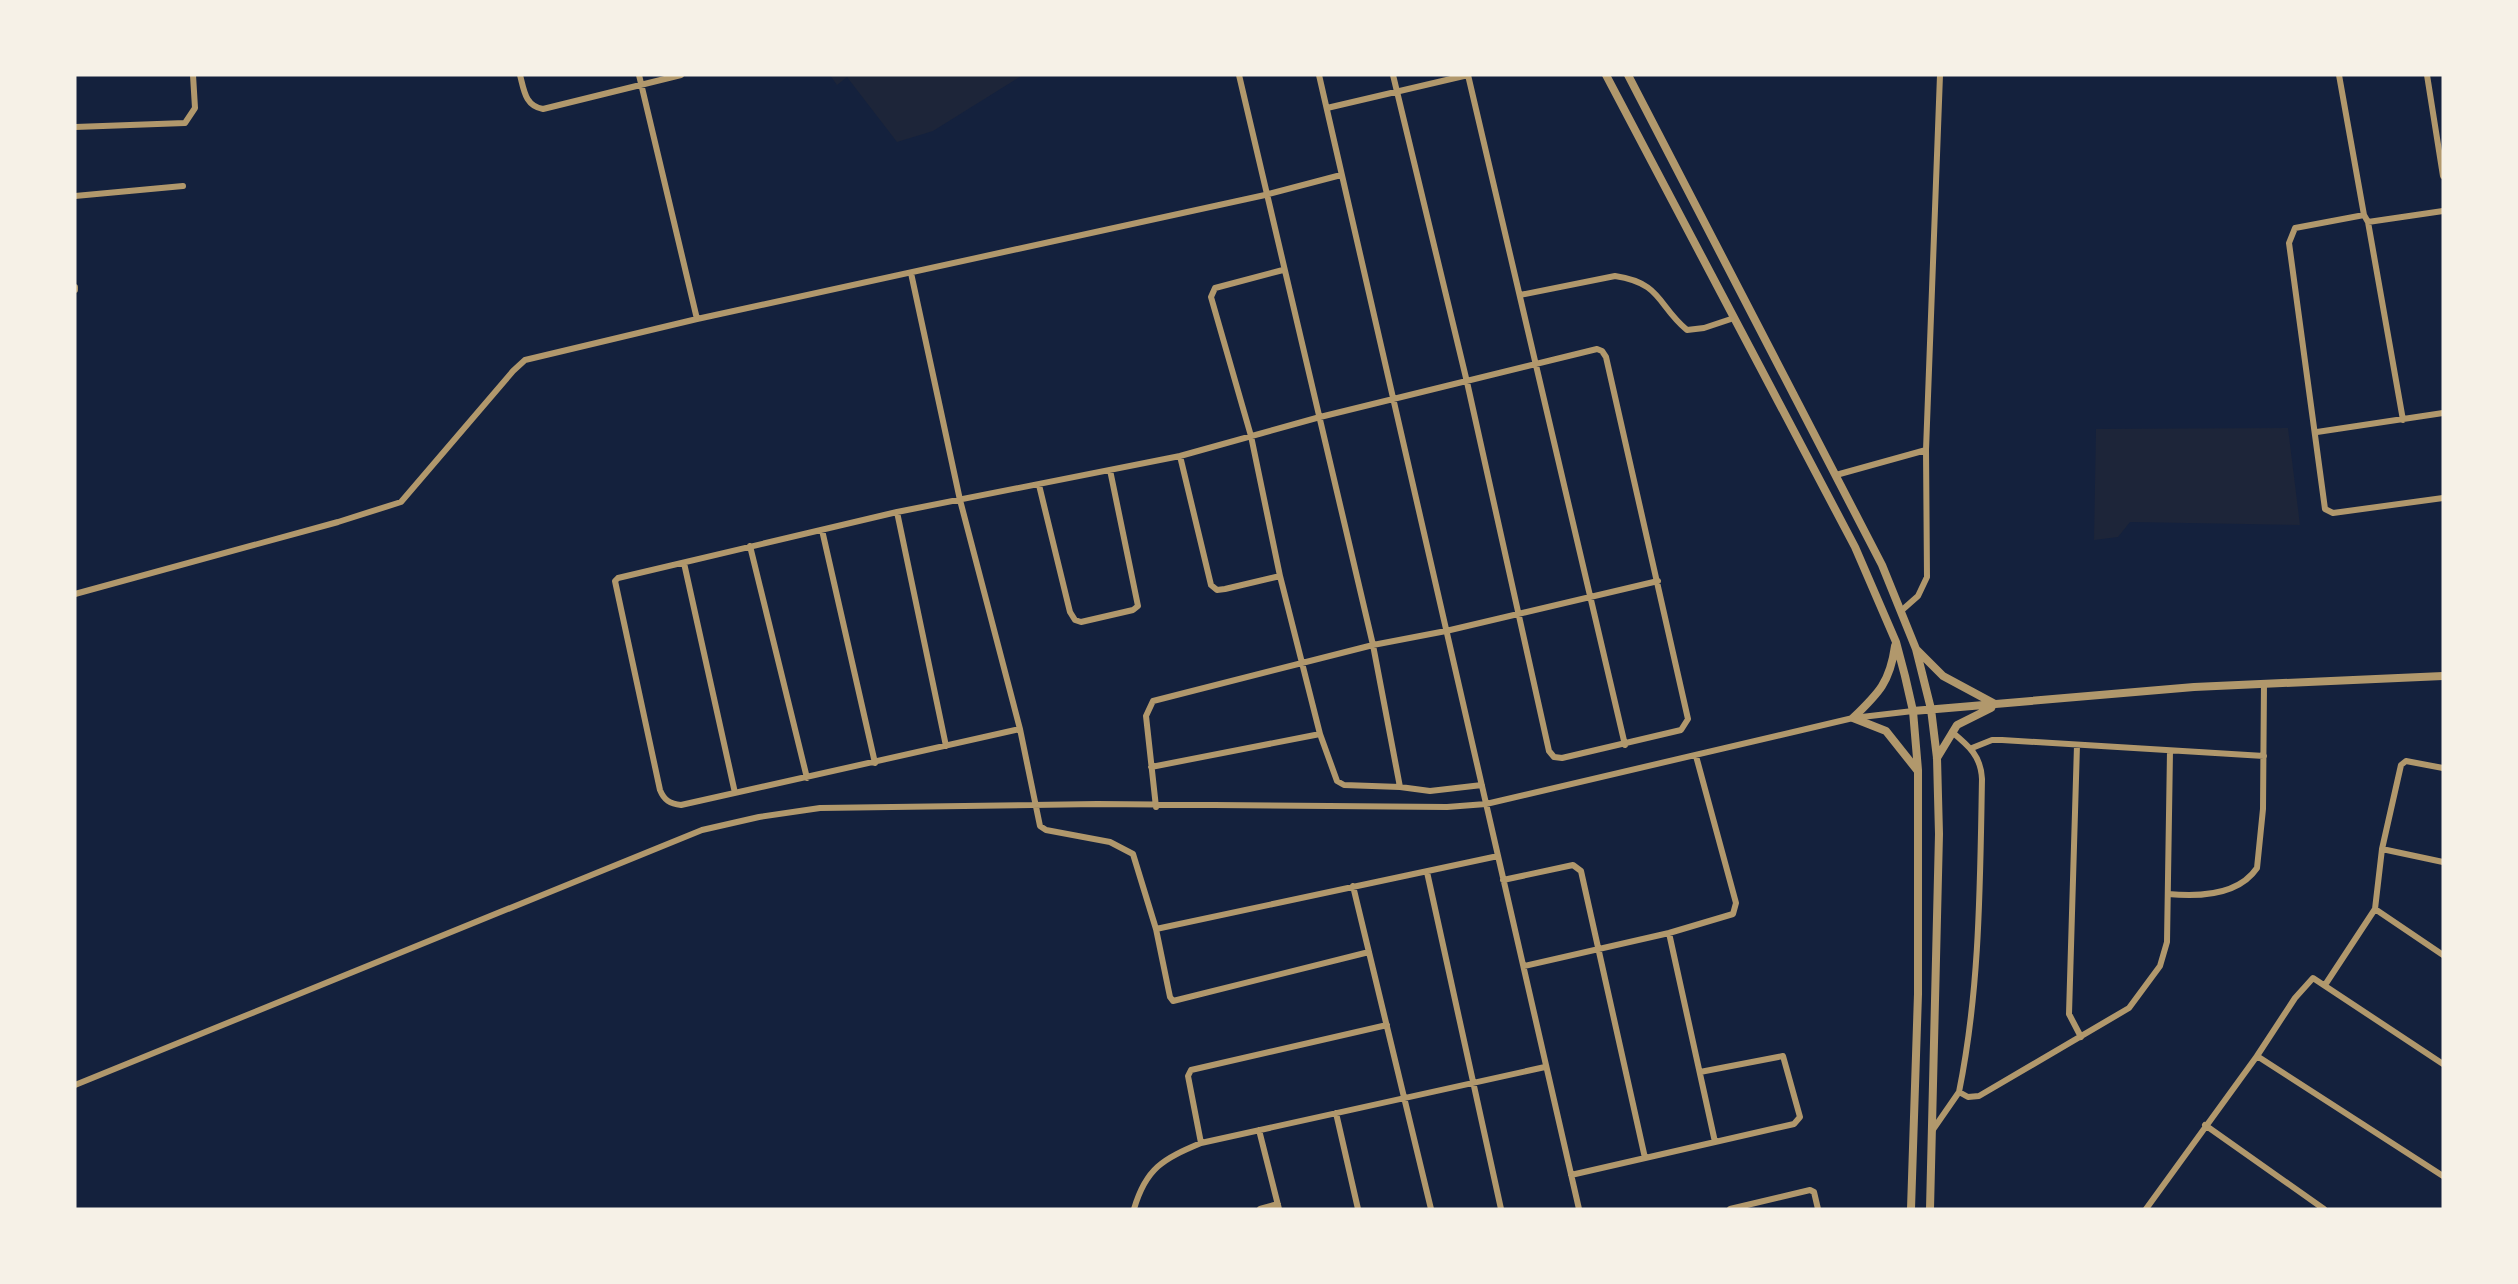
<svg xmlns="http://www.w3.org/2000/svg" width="2518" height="1284" font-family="'PT Sans Narrow',sans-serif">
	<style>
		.green { fill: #1d2539 }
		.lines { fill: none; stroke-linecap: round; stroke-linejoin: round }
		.minor { stroke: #b1986c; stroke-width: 6 }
		.tertiary { stroke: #b1986c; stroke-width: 8 }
	</style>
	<rect width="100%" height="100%" fill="#14213d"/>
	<path class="green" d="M830,75h193l-90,56 -36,11 -50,-65 -10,8z
		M2288,428l12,97 -170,-3 -12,15 -24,3 2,-111z"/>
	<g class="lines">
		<path class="minor" d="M520,75c4,15 5,31 23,34l138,-34
			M639,75l58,244
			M1239,75l134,570 27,142
			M1319,75l260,1134
			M1468,75l157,670
			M2339,75l25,140 -69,13 -6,15 36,266 8,4 110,-15
			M2427,75l16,101
			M1327,108l141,-33
			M75,127l110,-4 10,-15 -2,-33
			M75,196l108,-10
			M2364,215l4,7 35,198
			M2368,222l75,-11
			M1283,270l-68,18 -4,9 40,139 29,140 40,158 17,47 7,4 56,2 30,4 52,-6
			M911,273l49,227 60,229 20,97 6,4 64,12 23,12 23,75 14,68 3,4 196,-49
			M75,287v3
			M1520,295l95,-19c47,7 42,29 72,54l17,-2 30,-10
			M2317,432l126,-19
			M1180,456l31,129 6,5 8,-1 55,-13
			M1836,475l90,-25 14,-375
			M1039,485l31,127 5,8 6,2 52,-12 5,-4 -28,-136
			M897,512l49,234
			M822,530l53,233
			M750,546l57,232
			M684,563l51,230
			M75,594l263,-72 63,-20 112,-131 12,-11 172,-41 568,-124 76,-20
			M1901,611l17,-15 9,-19 -1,-127
			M1020,729l-339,76c-11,-1 -17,-5 -21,-15l-45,-209 3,-3 279,-66 283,-56 140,-39 277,-68 5,2 4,6 82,362 -7,11 -119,28 -8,-1 -5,-6 -82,-369 -74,-307
			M1952,732c17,14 29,24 30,47 -2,105 -2,210 -23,313l9,5 11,-1 150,-88 31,-42 7,-24 3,-191
			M2077,745l-8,269 12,23
			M1972,748l20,-8h10l262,16
			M1151,767l169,-33
			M1156,807l-10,-91 7,-15 220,-56 73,-14 212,-50
			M2382,849l61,13
			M1427,872l74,337
			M1503,880l70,-15 8,6 64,287
			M1353,886l78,323
			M2168,894c31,3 70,2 89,-26l6,-59 1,-126
			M2375,909l68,46
			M1156,929l342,-73
			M1669,933l46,209
			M1524,966l145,-33 64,-19 3,-11 -40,-147
			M2325,985l50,-76 7,-60 19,-84 5,-4 37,7
			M2257,1056l186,120
			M75,1085l627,-255 57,-13 61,-9 277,-4 350,3 39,-3 367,-86 60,-7
			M1336,1113l22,96
			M2205,1125l119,84
			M1259,1130l20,79
			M1932,1131l27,-39
			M1201,1143l-13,-67 3,-6 196,-45
			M1571,1175l223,-51 6,-7 -17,-61 -83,16
			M1134,1209c12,-41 29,-50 67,-66l344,-76
			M1260,1209l18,-5
			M1730,1209l80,-19 4,2 4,17
			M2146,1209l111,-153 38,-58 18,-20 130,86"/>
		<path class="tertiary" d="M1606,75l249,472 41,95 9,34 8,35 5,59v224l-7,215
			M1628,75l254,490 34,84 15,60 6,49 2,76 -9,375
			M1895,646c-5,36 -16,47 -42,72l33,13 31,39
			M1917,650l26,26 52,28
			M1913,711l281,-24 249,-11
			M1937,758l20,-33 34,-17"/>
	</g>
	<rect width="2518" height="1284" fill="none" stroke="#f6f1e7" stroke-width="153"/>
</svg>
